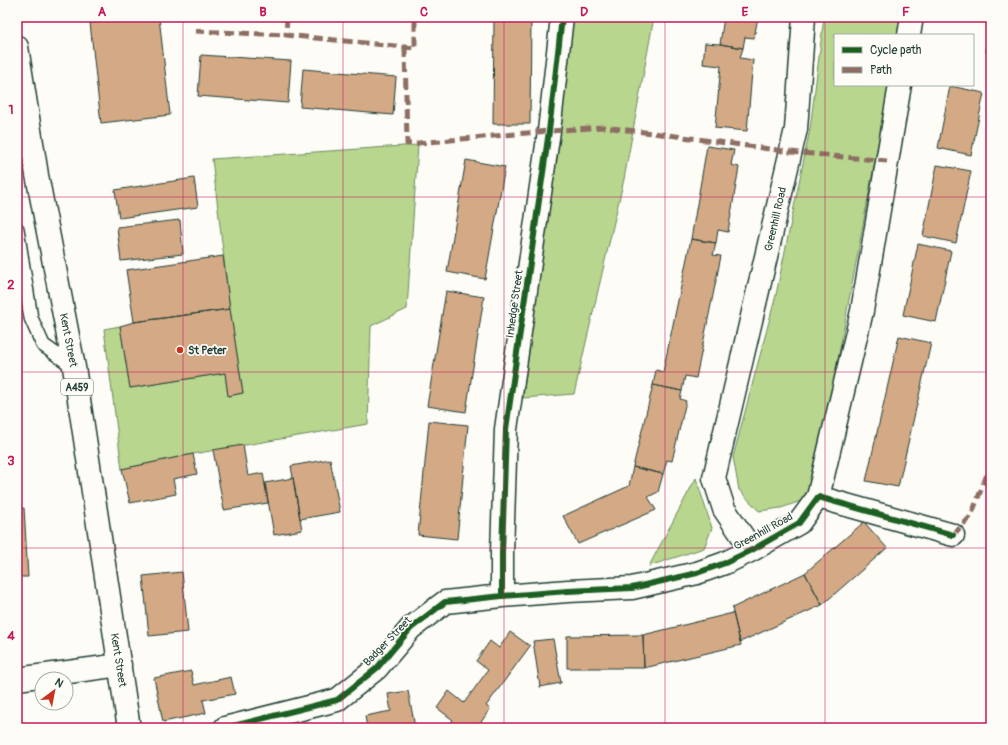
<svg xmlns="http://www.w3.org/2000/svg" width="1008" height="745" font-family="Pangolin,sans-serif">
	<style>
		.green { fill: #b8d68e; stroke: #6c8a61 }
		.building { fill: #d4a985; stroke: #1f3d34 }
		.lines { fill: none; stroke-linecap: round; stroke-linejoin: round }
		.lane-casing { stroke: #1f3d34; stroke-width: 16 }
		.street-casing { stroke: #1f3d34; stroke-width: 25 }
		.primary-casing { stroke: #1f3d34; stroke-width: 25 }
		.lane { stroke: #fdfcf7; stroke-width: 13 }
		.street { stroke: #fdfcf7; stroke-width: 22 }
		.primary { stroke: #fdfcf7; stroke-width: 22 }
		.quiet { stroke: #8d6e63; stroke-width: 5; stroke-dasharray: 10 5; stroke-linecap: butt }
		.cycleway-casing { stroke: #fdfcf7; stroke-width: 8 }
		.cycleway { stroke: #1b5e20; stroke-width: 6 }
		.grid { fill: none; stroke: #c2185b; stroke-width: 1; stroke-opacity: 0.55 }
		.poi-dot { fill: #c8321e; stroke: #fdfcf7; stroke-width: 1.5 }
		.labels { text-anchor: middle; stroke-width: 3.5; stroke-linejoin: round; paint-order: stroke }
		.shield { fill: #fdfcf7; stroke: #62766e; stroke-width: 1 }
		.shield-label { font-size: 10px; font-weight: bold; fill: #1f3d34 }
		.street-label { font-size: 11px; fill: #1f3d34; stroke: #fdfcf7 }
		.poi-label { font-size: 11px; font-weight: bold; fill: #1f3d34; stroke: #fdfcf7; text-anchor: start }
		.neatline { fill: none; stroke: #c2185b; stroke-width: 1.5 }
		.grid-label { font-size: 13px; text-anchor: middle; font-weight: bold; fill: #c2185b }
	</style>
	<rect width="100%" height="100%" fill="#fdfcf7"/>
	<filter id="ink" filterUnits="userSpaceOnUse"><feTurbulence type="fractalNoise" baseFrequency=".025" numOctaves="2"/><feDisplacementMap in="SourceGraphic" scale="8" xChannelSelector="R" yChannelSelector="G"/><feConvolveMatrix kernelMatrix="1 2 1 2 8 2 1 2 1" color-interpolation-filters="sRGB"/></filter>
	<g filter="url(#ink)">
		<path class="green" d="M572,17h82l-30,162 -50,215 -51,4z
			M824,17h76l-2,18h-63v50h54l-74,398 -14,18 -20,7 -22,3 -20,-21 -6,-33 43,-162 34,-166z
			M418,145l-11,164 -36,17 -3,98 -175,30 -71,15 -18,-140 16,-3 10,62 95,-15 3,23 15,-3 -13,-84 -18,-150z
			M696,478l16,50 -8,20 -55,18z"/>
		<path class="building" d="M149,17h10l11,98 -69,8 -11,-100z
			M494,17h37l-1,107h-37z
			M724,17h34l-4,21 -9,-1 -2,11 -23,-4z
			M988,17h3v35h-5z
			M705,43l15,1 23,4 -3,10 13,2 -6,71 -32,-3 6,-62 -18,-2z
			M201,55l90,6 -3,42 -90,-7z
			M303,69l93,8 -3,38 -93,-8z
			M950,86l34,7 -13,62 -33,-7z
			M707,146l27,4 -3,15 8,2 -11,65 -10,-2 -2,13 -25,-4z
			M466,160l39,7 -20,112 -38,-7z
			M937,165l34,6 -15,72 -33,-7z
			M194,178l4,29 -79,11 -4,-28z
			M180,220l3,34 -62,7 -4,-34z
			M691,239l25,4 -3,12 8,1 -25,122 -11,-2 -3,15 -29,-6 3,-15 7,2z
			M918,244l33,7 -15,71 -33,-7z
			M223,256l7,53 -96,13 -8,-52z
			M446,291l38,6 -18,115 -39,-6z
			M230,309l13,84 -15,3 -3,-23 -95,15 -10,-62 14,-4z
			M899,336l32,7 -33,144 -32,-6z
			M653,385l29,6 -2,8 6,2 -14,60 -5,-1 -4,14 -30,-7z
			M429,421l39,4 -11,114 -39,-4z
			M243,445l5,31 15,-3 5,30 -44,7 -11,-60z
			M193,454l4,20 -24,5 3,15 -46,9 -8,-34z
			M330,459l10,53 -40,7 -9,-53z
			M633,467l30,7 -5,18 -10,5 8,13 -78,34 -15,-28 66,-30z
			M293,478l9,52 -28,5 -9,-52z
			M24,508l4,69h-11v-68z
			M864,522l23,26 -65,57 -17,-32z
			M182,572l6,60 -39,4 -6,-60z
			M805,573l17,32 -82,37 -8,-34z
			M733,613l8,32 -97,23 -1,-33z
			M510,632l20,14 -44,60 4,3 -13,19h-30l6,-8 -16,-12 12,-17 15,12 24,-33 -12,-9 14,-20 9,7z
			M643,635l1,33h-77v-32z
			M553,639l8,44 -21,4 -7,-46z
			M191,671l3,14 37,-8 4,17 -32,6 3,13 -43,9 -9,-44z
			M408,691l7,36 -5,1h-43l-2,-12 26,-5 -3,-17z"/>
		<g class="lines">
			<defs>
				<path id="lane" d="M17,229l14,89 12,27 31,22"/>
				<path id="street" d="M909,35l3,-18
					M818,497l44,-186 38,-226
					M752,550l-28,-41 -10,-31 82,-349 8,-112
					M502,596v-43l4,-124 43,-298 13,-114
					M17,679l103,-14
					M225,728l112,-28 40,-32 34,-40 34,-26 57,-6 66,-5 64,-3 65,-15 28,-10 27,-13 47,-27 19,-26 135,38"/>
				<path id="primary" d="M17,47l20,128 37,192 55,361"/>
			</defs>
			<use href="#lane" class="lane-casing"/>
			<use href="#street" class="street-casing"/>
			<use href="#primary" class="primary-casing"/>
			<use href="#lane" class="lane"/>
			<use href="#street" class="street"/>
			<use href="#primary" class="primary"/>
			<path class="quiet" d="M287,17l-1,18 129,13v-31
				M195,31l91,4
				M405,48l2,96 142,-13 54,-4 66,8 122,17 96,9
				M953,535l18,-19 20,-52"/>
			<defs>
				<path id="cycleway" d="M502,596v-43l4,-124 43,-298 13,-114
					M225,728l112,-28 40,-32 34,-40 34,-26 57,-6 66,-5 64,-3 65,-15 28,-10 27,-13 47,-27 19,-26 135,38"/>
			</defs>
			<use href="#cycleway" class="cycleway-casing"/>
			<use href="#cycleway" class="cycleway"/>
		</g>
	</g>
	<path class="grid" d="M183,17v711M343,17v711M504,17v711M665,17v711M825,17v711M17,197h974M17,372h974M17,548h974"/>
	<circle class="poi-dot" cx="180" cy="350" r="4"/>
	<g class="labels">
		<rect class="shield" x="61" y="379" width="32" height="16" rx="3"/>
		<g class="shield-label">
			<text x="77" y="391">A459</text>
		</g>
		<g class="street-label">
			<text transform="translate(775 219) rotate(-77)" y="4">Greenhill Road</text>
			<text transform="translate(514 304) rotate(-82)" y="4">Inhedge Street</text>
			<text transform="translate(69 340) rotate(79)" y="4">Kent Street</text>
			<text transform="translate(763 531) rotate(-29)" y="4">Greenhill Road</text>
			<text transform="translate(387 641) rotate(-46)" y="4">Badger Street</text>
			<text transform="translate(119 660) rotate(81)" y="4">Kent Street</text>
		</g>
		<g class="poi-label">
			<text x="188" y="354">St Peter</text>
		</g>
	</g>
	<rect width="1008" height="745" fill="none" stroke="#fdfcf7" stroke-width="44"/>
	<rect x="834" y="34" width="140" height="52" fill="#fdfcf7" stroke="#a4b0a9"/>
	<rect x="842" y="47" width="20" height="6" fill="#1b5e20" stroke="#a4b0a9"/>
	<text x="870" y="54" font-size="12" fill="#1f3d34">Cycle path</text>
	<rect x="842" y="67" width="20" height="6" fill="#8d6e63" stroke="#a4b0a9"/>
	<text x="870" y="74" font-size="12" fill="#1f3d34">Path</text>
	<g transform="translate(54 691) rotate(32)"><circle r="19" fill="#fdfcf7" stroke="#a4b0a9"/>
	<path d="M0-3L7 15L0 10L-7 15Z" fill="#c8321e"/>
	<text y="-6" font-size="11" font-weight="bold" text-anchor="middle" fill="#1f3d34">N</text>
	</g>
	<rect x="22" y="22" width="964" height="701" class="neatline"/>
	<g class="grid-label">
		<text x="102" y="16">A</text>
		<text x="263" y="16">B</text>
		<text x="424" y="16">C</text>
		<text x="584" y="16">D</text>
		<text x="745" y="16">E</text>
		<text x="906" y="16">F</text>
		<text x="11" y="114">1</text>
		<text x="11" y="289">2</text>
		<text x="11" y="465">3</text>
		<text x="11" y="640">4</text>
	</g>
</svg>
